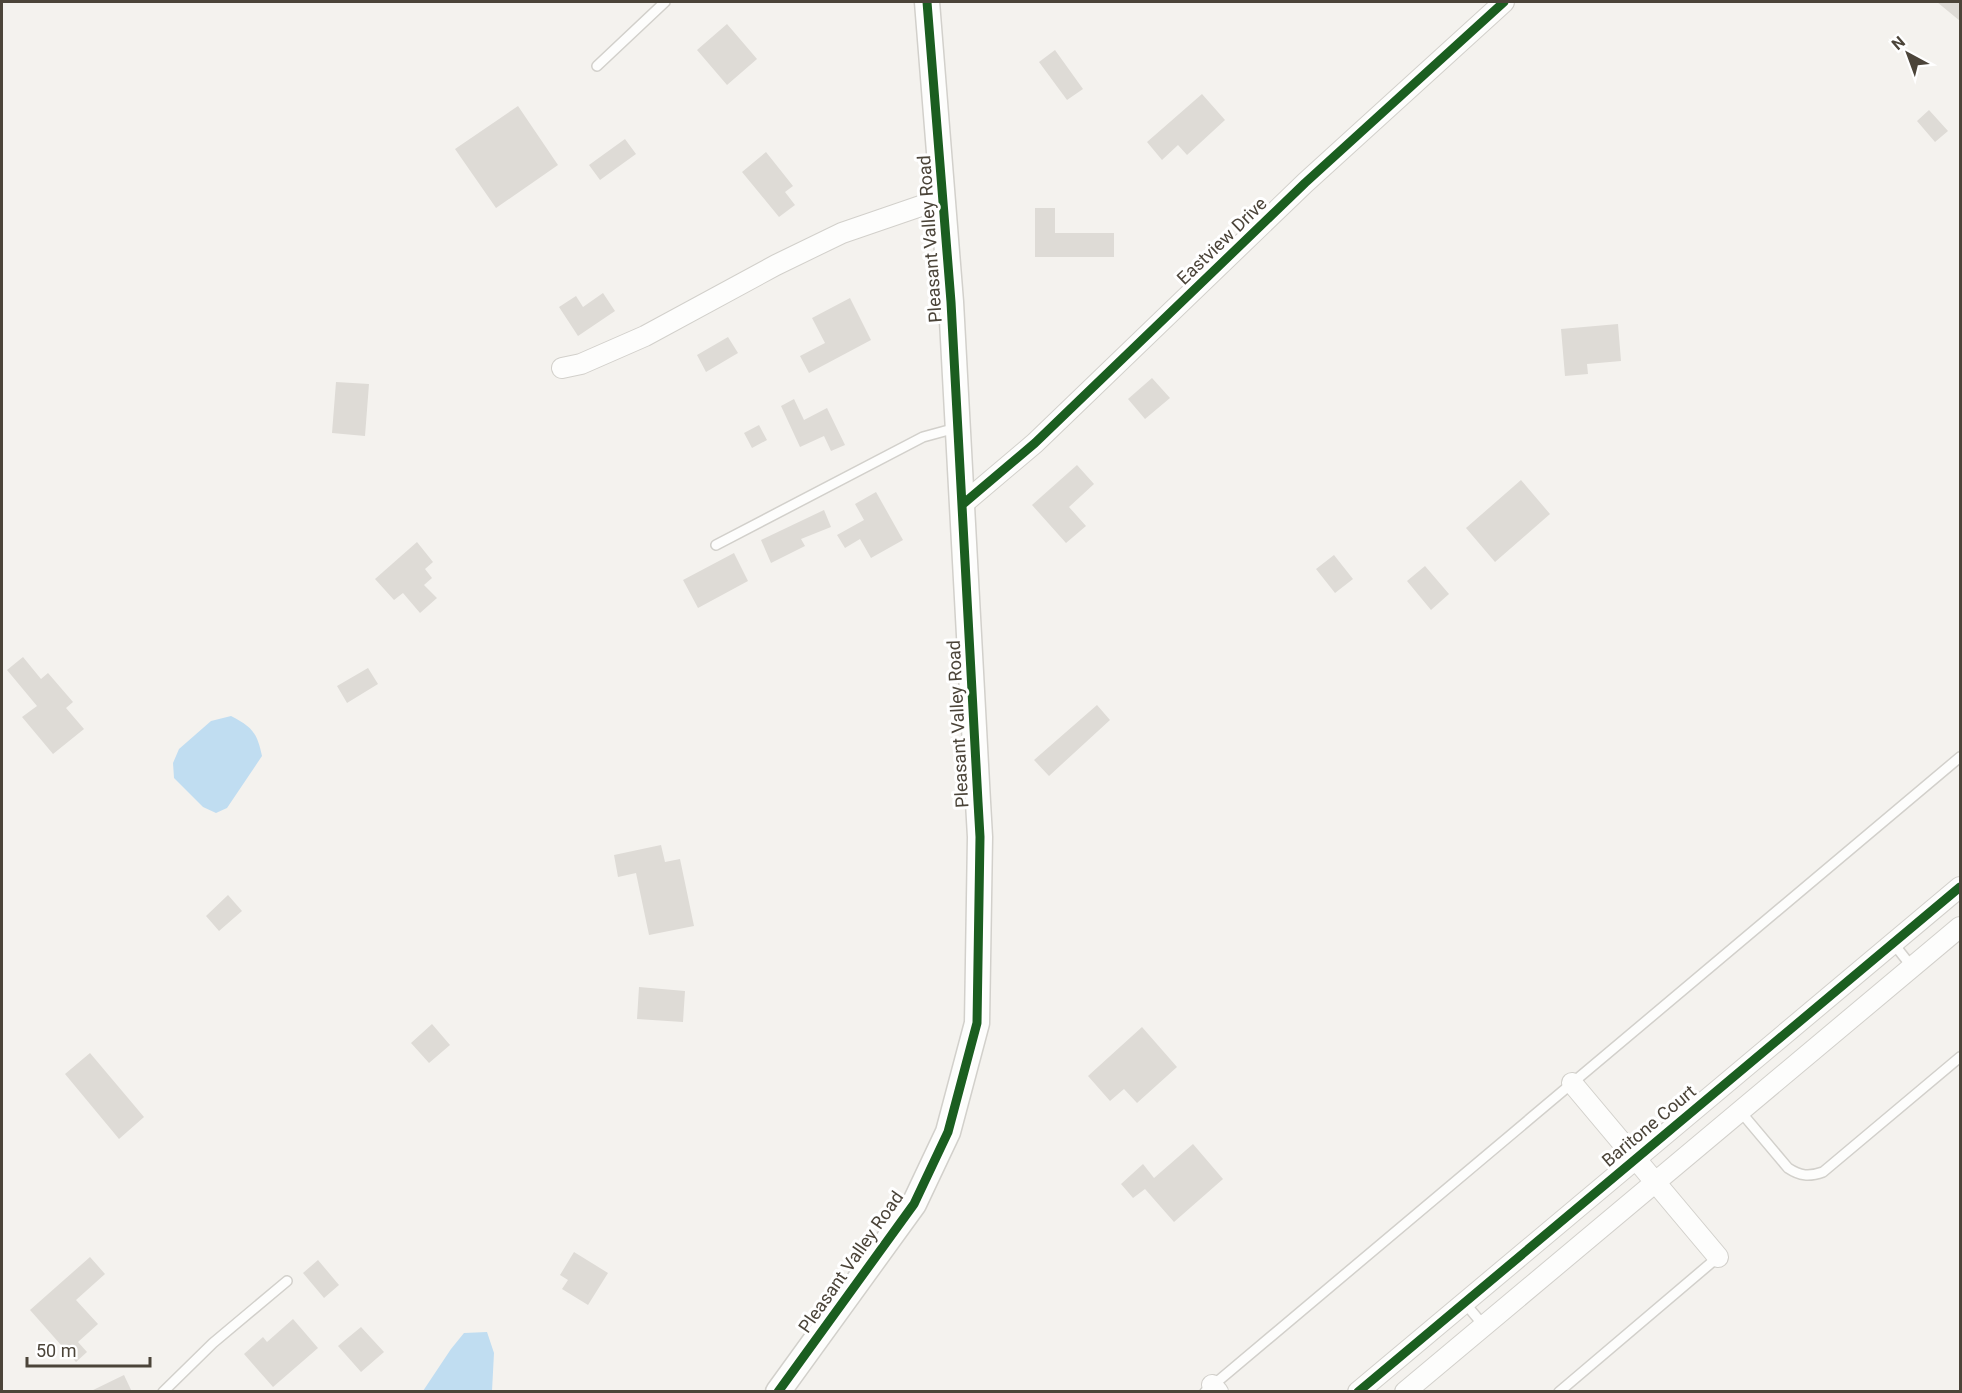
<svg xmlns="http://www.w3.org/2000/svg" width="1962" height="1393" font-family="Roboto,sans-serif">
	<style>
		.water { fill: #c0ddf1 }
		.building { fill: #dedbd6 }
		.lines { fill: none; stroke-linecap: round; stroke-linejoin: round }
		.service-casing { stroke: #d2d0cb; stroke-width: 12 }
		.minor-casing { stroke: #d2d0cb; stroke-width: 22 }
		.tertiary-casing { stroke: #d2d0cb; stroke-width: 27 }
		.service { stroke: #fdfdfc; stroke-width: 9 }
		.minor { stroke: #fdfdfc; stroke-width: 20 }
		.tertiary { stroke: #fdfdfc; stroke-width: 24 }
		.cycleway-casing { stroke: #fff; stroke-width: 13 }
		.cycleway { stroke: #1b5e20; stroke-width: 9 }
		.labels { text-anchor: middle; stroke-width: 6; stroke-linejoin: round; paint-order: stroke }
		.street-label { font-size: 18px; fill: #4b4439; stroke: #fff }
	</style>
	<rect width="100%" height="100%" fill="#f4f2ee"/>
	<path class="water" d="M231,716c21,11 26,16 31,40l-35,52 -11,5 -13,-6 -29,-29 -1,-15 6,-14 32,-28z
		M487,1332l7,21 -2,38h-69l28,-42 13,-16z"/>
	<path class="building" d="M1937,2h23v19z
		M727,24l30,35 -30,26 -30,-35z
		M1055,50l28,39 -16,11 -28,-38z
		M1202,94l23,26 -38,35 -9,-10 -16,15 -15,-18z
		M518,106l40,59 -62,43 -41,-59z
		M1929,110l19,21 -13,11 -18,-21z
		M625,139l11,15 -36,26 -11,-15z
		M766,152l27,34 -8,6 10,13 -16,12 -37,-45z
		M1035,208h20v25h59v24h-79z
		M603,293l12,18 -37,25 -19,-29 17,-11 7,11z
		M850,298l21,42 -62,33 -9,-17 25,-13 -13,-25z
		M1618,324l3,37 -34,3 1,10 -23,2 -4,-47z
		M728,337l10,16 -32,19 -9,-17z
		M1152,378l18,20 -25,21 -17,-20z
		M336,382l33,2 -4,52 -33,-3z
		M794,399l10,21 23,-12 18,37 -14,6 -7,-15 -24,11 -19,-41z
		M759,425l8,15 -15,8 -8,-15z
		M1077,465l17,19 -25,23 17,19 -20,17 -34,-38z
		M1521,480l29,34 -55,48 -29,-34z
		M876,492l27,48 -32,18 -11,-19 -15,9 -8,-13 27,-15 -9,-16z
		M824,510l7,17 -30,12 4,7 -34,17 -10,-23z
		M417,542l16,20 -8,7 7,9 -8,7 13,13 -17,15 -17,-20 -9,7 -19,-21z
		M734,553l14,28 -50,27 -15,-28z
		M1334,555l19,24 -18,14 -19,-24z
		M1425,566l24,28 -18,16 -24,-29z
		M23,657l18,22 7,-6 25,29 -7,6 18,21 -31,25 -31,-37 15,-11 -30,-36z
		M368,668l10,16 -31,19 -10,-17z
		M1097,705l13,15 -61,56 -15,-16z
		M661,845l4,17 15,-3 14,67 -45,9 -13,-62 -18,4 -4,-22z
		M228,895l14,16 -23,20 -13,-15z
		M639,987l46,4 -2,31 -46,-3z
		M432,1024l18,21 -21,18 -18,-20z
		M1142,1027l35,40 -40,36 -13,-14 -14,12 -22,-25z
		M90,1053l54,64 -25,22 -54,-65z
		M1193,1144l30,35 -49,43 -29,-33 -12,9 -12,-14 22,-20 11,14z
		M574,1252l34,21 -20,32 -26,-16 6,-9 -8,-5z
		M90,1257l15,17 -29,26 22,24 -20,18 9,10 -11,10 -46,-52z
		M318,1260l21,25 -15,13 -21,-25z
		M293,1319l25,29 -45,39 -29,-33 19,-17 4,5z
		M361,1327l23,25 -23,20 -23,-26z
		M124,1375l8,17h-43z"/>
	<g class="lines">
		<defs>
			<path id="service" d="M597,66l68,-64
				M716,545l207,-108 33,-9
				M1893,943l19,24
				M1740,1111l48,57c12,8 21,9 35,4l137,-115
				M1464,1302l20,24
				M163,1392l50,-49 74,-62
				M1205,1392l755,-635
				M1559,1392l159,-135"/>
			<path id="minor" d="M562,368l19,-4 64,-28 131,-71 66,-32 102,-35
				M963,504l72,-61 270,-260 199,-181
				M1572,1083l146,174
				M1212,1385l6,7
				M1358,1392l602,-505
				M1405,1392l555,-465"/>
			<path id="tertiary" d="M778,1392l136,-188 34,-72 29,-109 3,-186 -2,-35 -27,-500 -24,-300"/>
		</defs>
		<use href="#service" class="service-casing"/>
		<use href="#minor" class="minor-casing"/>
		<use href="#tertiary" class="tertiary-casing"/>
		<use href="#service" class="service"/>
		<use href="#minor" class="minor"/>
		<use href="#tertiary" class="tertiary"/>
		<defs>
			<path id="cycleway" d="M963,504l72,-61 270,-260 199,-181
				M778,1392l136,-188 34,-72 29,-109 3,-186 -2,-35 -27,-500 -24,-300
				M1358,1392l602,-505"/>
		</defs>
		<use href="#cycleway" class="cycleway-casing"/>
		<use href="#cycleway" class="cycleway"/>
	</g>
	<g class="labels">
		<g class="street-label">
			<text transform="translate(930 239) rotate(-94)" y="6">Pleasant Valley Road</text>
			<text transform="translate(1222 241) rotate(-44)" y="6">Eastview Drive</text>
			<text transform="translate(958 724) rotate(-93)" y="6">Pleasant Valley Road</text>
			<text transform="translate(1649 1126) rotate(-40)" y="6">Baritone Court</text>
			<text transform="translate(851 1262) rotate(-55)" y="6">Pleasant Valley Road</text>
		</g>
	</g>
	<rect width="1962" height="1393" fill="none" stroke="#4b4439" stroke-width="6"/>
	<g transform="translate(1908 54) rotate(319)" stroke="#ffffff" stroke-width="4.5" paint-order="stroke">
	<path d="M0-4.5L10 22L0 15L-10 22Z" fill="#4b4439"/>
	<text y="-9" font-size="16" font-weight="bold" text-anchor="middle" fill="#4b4439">N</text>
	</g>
	<path d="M27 1357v9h123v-9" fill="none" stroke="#4b4439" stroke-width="3"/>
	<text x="36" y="1357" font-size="18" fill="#4b4439" stroke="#ffffff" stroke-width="4.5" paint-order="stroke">50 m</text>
</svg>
